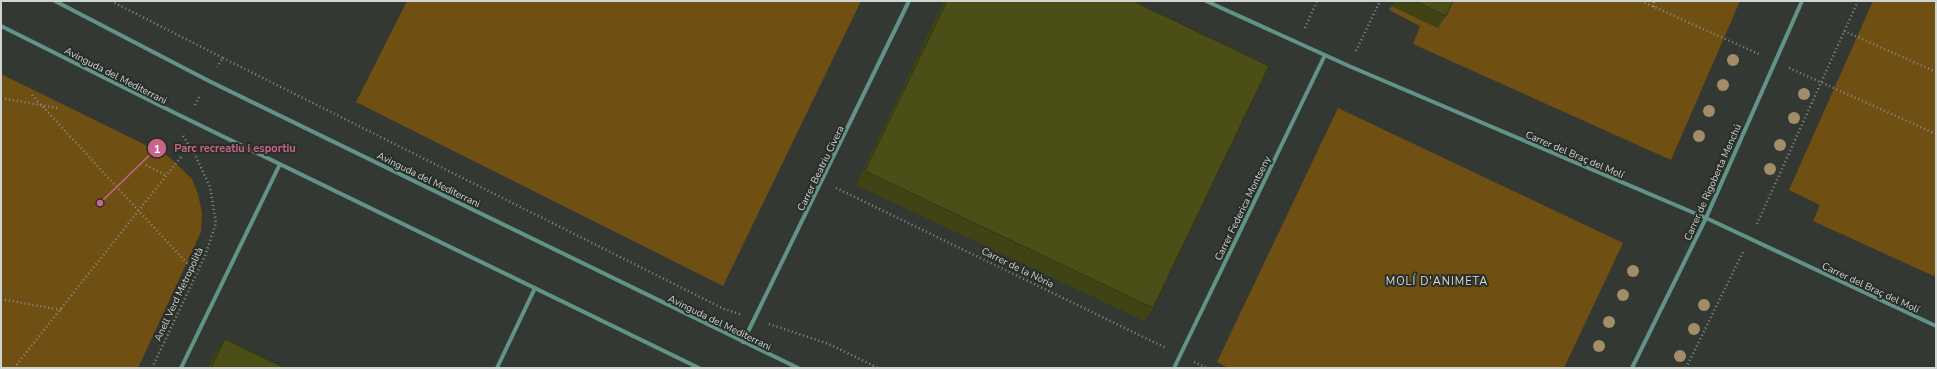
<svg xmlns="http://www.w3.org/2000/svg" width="1937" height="369" font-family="'Nunito Sans',sans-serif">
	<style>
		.green { fill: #704f13 }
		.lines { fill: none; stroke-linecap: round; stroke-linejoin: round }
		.path { stroke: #898e8a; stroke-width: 2.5; stroke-dasharray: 1 3; stroke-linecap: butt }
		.minor { stroke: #619389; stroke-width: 4 }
		.tree { fill: #a28d68 }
		.wall { fill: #404314 }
		.building { fill: #4b4e17; stroke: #343710 }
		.labels { text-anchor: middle; stroke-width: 4; stroke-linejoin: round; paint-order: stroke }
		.street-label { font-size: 10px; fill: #d1d5d2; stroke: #292e29 }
		.neighbourhood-label { font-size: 11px; letter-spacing: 1px; fill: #d6ddd6; stroke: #292e29 }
		.leader { fill: none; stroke: #c8648b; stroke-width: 1.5 }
		.callout-dot { fill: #c8648b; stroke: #292e29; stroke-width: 1.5 }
		.mark-label { font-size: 12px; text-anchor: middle; font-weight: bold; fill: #fff }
		.callout-label { font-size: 11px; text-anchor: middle; font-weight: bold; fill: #c8648b; stroke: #292e29; stroke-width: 4; stroke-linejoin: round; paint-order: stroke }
	</style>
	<rect width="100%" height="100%" fill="#333833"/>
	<path class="green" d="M407,1h454l-138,285 -367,-184z
		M1450,1h290l-69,159 -258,-116 7,-18 -31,-16 3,-4 46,22z
		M1873,1h63v276l-123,-56 7,-16 -31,-15z
		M1,74l167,82 24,23 6,15 4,19 -1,19 -63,136h-137z
		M1338,108l285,135 -59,125h-336l-11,-6z"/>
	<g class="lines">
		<path class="path" d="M111,1l112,57 -6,9
			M1641,1l120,54
			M1654,7v-6
			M1305,28l12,-27
			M1844,31l92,41
			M1356,51l24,-50
			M223,58l501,251 16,5
			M1789,68l147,66
			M32,95l165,179
			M1,98l56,10
			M195,105l5,-10
			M146,165l21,11
			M836,188l330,160
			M1757,224l101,-223
			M1,299l60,11
			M769,324l60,20 49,24
			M1194,362l13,6
			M14,368l167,-211
			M152,368l53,-112 11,-33 -6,-36 -15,-32 -13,-21
			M1686,368l57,-116"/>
		<path class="minor" d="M55,1l154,80 589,287
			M1206,1l143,65 357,152 230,108
			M1,26l174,87 524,255
			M743,342l166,-341
			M181,368l99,-204
			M497,368l38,-80
			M1174,368l151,-313
			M1632,368l74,-150 96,-217"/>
	</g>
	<g class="tree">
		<circle cx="1733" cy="60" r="6"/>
		<circle cx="1723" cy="85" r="6"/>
		<circle cx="1804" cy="94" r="6"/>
		<circle cx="1709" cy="111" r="6"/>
		<circle cx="1794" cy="118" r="6"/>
		<circle cx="1699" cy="136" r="6"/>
		<circle cx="1780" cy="145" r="6"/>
		<circle cx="1770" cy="169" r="6"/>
		<circle cx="1633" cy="271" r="6"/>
		<circle cx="1623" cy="295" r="6"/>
		<circle cx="1704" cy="305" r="6"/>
		<circle cx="1609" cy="322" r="6"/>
		<circle cx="1694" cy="329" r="6"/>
		<circle cx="1599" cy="346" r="6"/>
		<circle cx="1680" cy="356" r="6"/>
	</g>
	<path class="wall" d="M944,1h189l20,307 -9,13 -288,-136z
		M1394,1h59l-7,15 -8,12 -46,-22z
		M225,339l60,29h-77l8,-16z"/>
	<path class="building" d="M947,1h186l136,65 -116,242 -288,-137z
		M1415,1h38l-7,15z
		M225,339l60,29h-74z"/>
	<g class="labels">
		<g class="street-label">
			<text transform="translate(116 75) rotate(27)" y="4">Avinguda del Mediterrani</text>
			<text transform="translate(1575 154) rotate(23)" y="4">Carrer del Braç del Molí</text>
			<text transform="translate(820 168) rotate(-64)" y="4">Carrer Beatriu Civera</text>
			<text transform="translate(429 179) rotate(26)" y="4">Avinguda del Mediterrani</text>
			<text transform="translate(1712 182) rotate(-66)" y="4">Carrer de Rigoberta Menchú</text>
			<text transform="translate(1242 208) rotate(-64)" y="4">Carrer Federica Montseny</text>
			<text transform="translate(1018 267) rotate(26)" y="4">Carrer de la Nòria</text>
			<text transform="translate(1871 287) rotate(25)" y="4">Carrer del Braç del Molí</text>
			<text transform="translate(178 294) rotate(-65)" y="4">Anell Verd Metropolità</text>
			<text transform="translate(720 322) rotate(26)" y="4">Avinguda del Mediterrani</text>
		</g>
		<g class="neighbourhood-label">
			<text x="1437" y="285">MOLÍ D'ANIMETA</text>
		</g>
	</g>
	<path class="leader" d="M100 203L157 148"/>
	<g class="callout-dot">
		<circle cx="100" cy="203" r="4"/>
		<circle cx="157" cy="148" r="10"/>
	</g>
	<g class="mark-label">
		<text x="157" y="153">1</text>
	</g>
	<g class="callout-label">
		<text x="235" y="152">Parc recreatiu i esportiu</text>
	</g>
	<rect width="1937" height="369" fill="none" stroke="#d1d5d2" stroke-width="4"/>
</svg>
